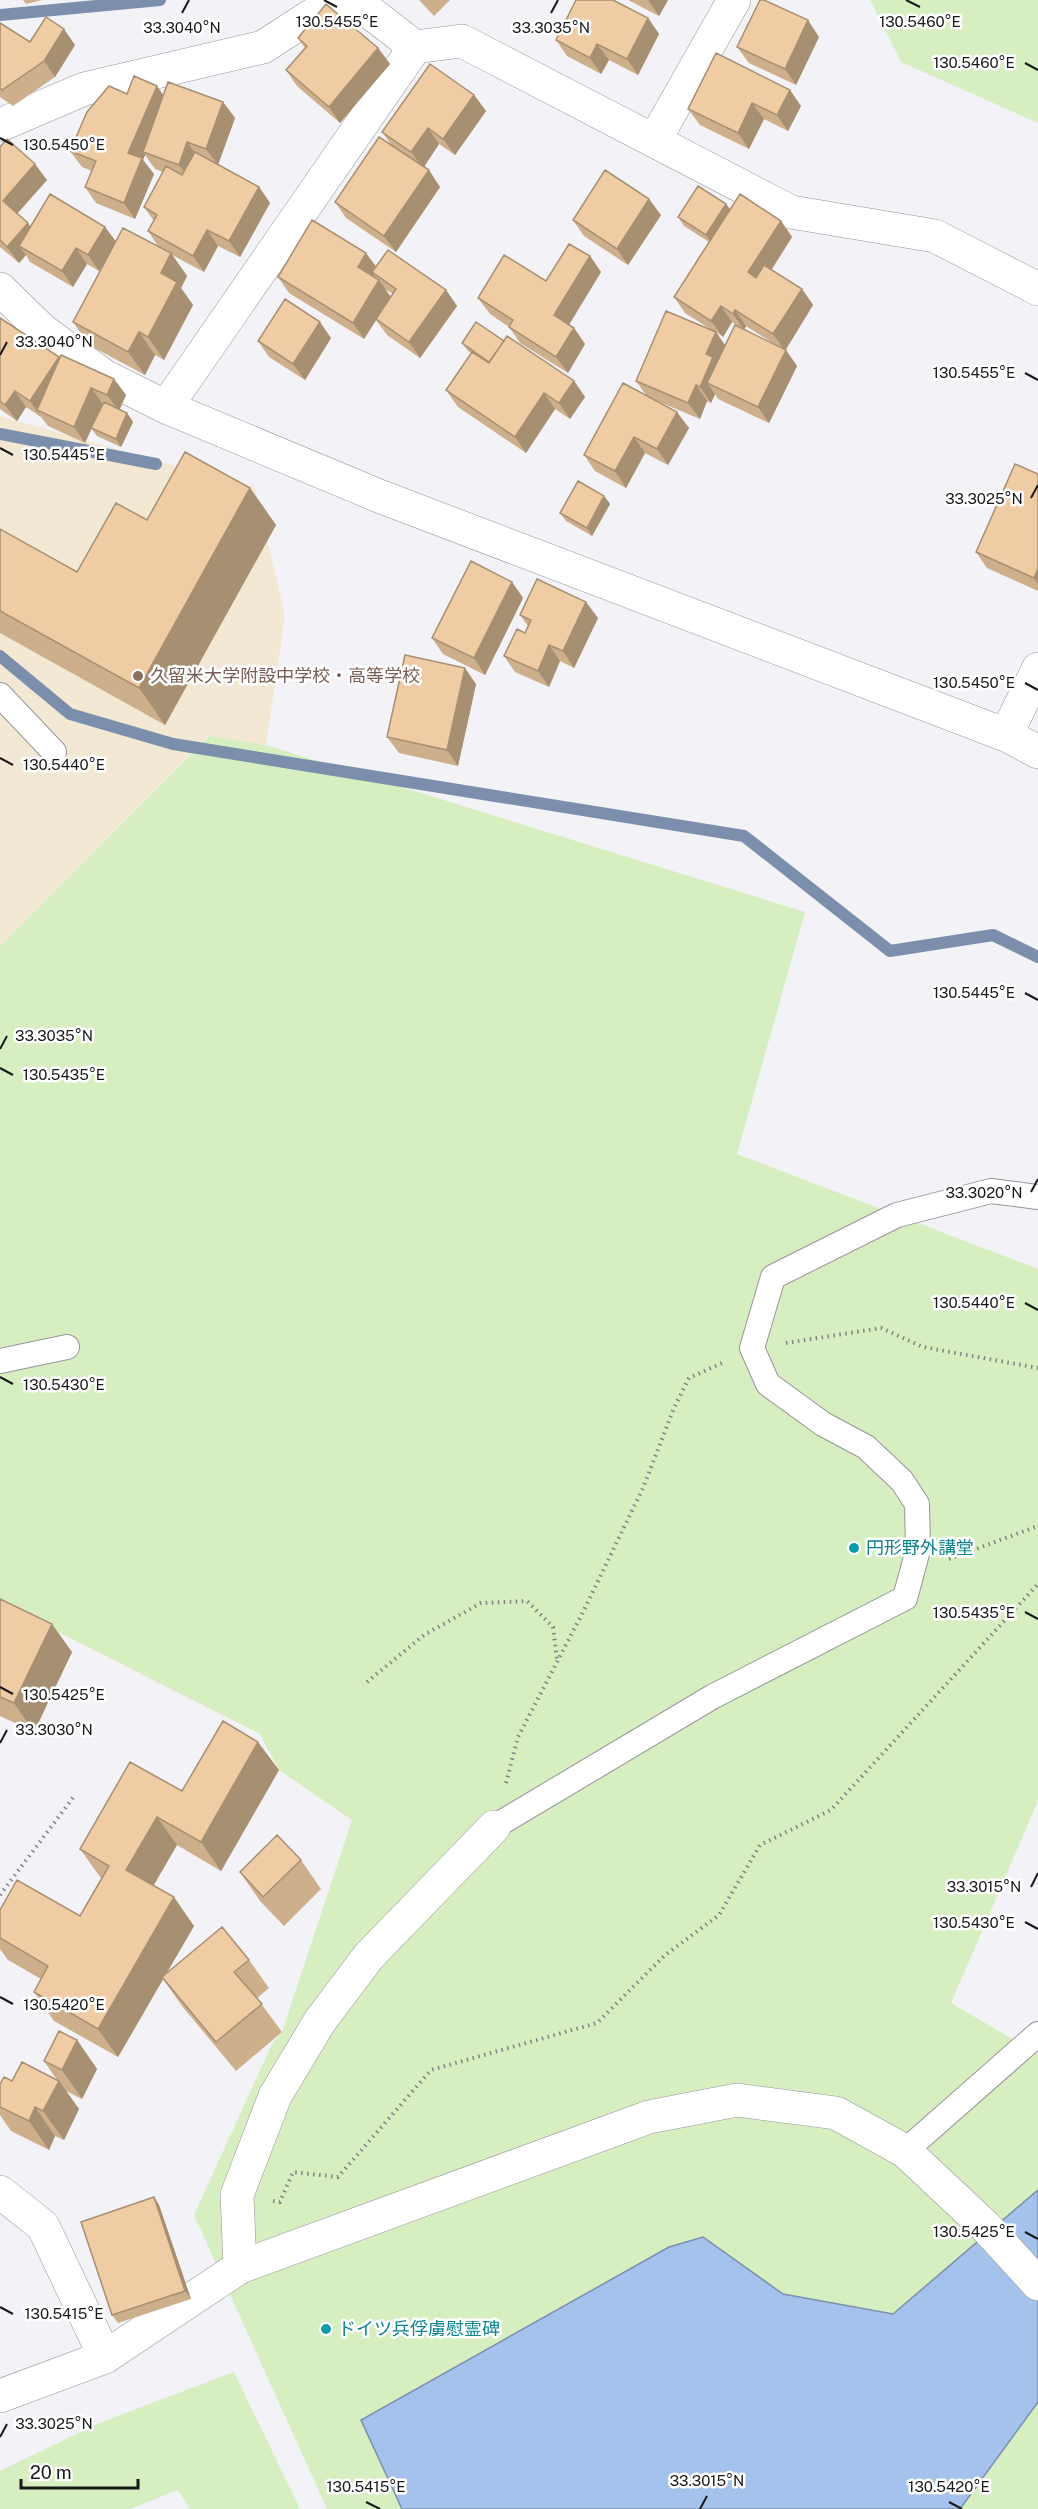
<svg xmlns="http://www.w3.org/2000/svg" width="1038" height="2509" font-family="'Public Sans','Noto Sans JP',sans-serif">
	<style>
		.education { fill: #f2e8d3 }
		.green { fill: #d7eec1 }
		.water { fill: #a5c2ec; stroke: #7b8fad; stroke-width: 1.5 }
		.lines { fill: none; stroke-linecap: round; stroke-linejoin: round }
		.stream { stroke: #7b8fad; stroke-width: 12 }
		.service-casing { stroke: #96959a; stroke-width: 26 }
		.minor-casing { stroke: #96959a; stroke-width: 34 }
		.tertiary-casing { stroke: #96959a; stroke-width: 34 }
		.path { stroke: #838285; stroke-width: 4; stroke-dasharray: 1.5 4.5; stroke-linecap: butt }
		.service { stroke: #fff; stroke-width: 24 }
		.minor { stroke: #fff; stroke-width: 33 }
		.tertiary { stroke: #fff; stroke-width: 33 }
		.wall { fill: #ceaf8c; fill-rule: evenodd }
		.shaded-wall { fill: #a78f72 }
		.building { fill: #efcca3; stroke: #a78f72; stroke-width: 1.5 }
		.ticks { fill: none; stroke: #181819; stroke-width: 2 }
		.education-dot { fill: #8d6e63; stroke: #fff; stroke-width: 2 }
		.culture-dot { fill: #0f9aa8; stroke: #fff; stroke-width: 2 }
		.labels { text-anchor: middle; stroke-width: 5; stroke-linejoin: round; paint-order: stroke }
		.education-label { font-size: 18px; fill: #785e54; stroke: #fff; text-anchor: start }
		.culture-label { font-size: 18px; fill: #0d838f; stroke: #fff; text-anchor: start }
		.ticks-label { font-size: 15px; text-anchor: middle; fill: #181819; stroke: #fff; stroke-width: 5; stroke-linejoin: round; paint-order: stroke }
	</style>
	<rect width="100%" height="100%" fill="#f3f2f7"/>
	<path class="education" d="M0,416l255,72 30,128 -19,129 -58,-9 -208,210z"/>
	<path class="green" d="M870,0h168v123l-137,-61z
		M209,736l57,9 539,167 -68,242 301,115v532l-87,202 87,51v455h-711l-133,-294 78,-171 10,-12 70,-212 -73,-50 -19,-36 -260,-131v-657z
		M234,2372l66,137h-110l-12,-19 -48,19h-130v-38l99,-48z"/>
	<path class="water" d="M1038,2190v212l-78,107h-558l-41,-89 308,-173 34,-10 80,57 110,20z"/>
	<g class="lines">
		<path class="stream" d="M0,15l160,-15
			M0,434l156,30
			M0,656l70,58 103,30 571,92 146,115 103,-16 45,22"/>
		<defs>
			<path id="service" d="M0,695l54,57
				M0,1361l67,-14
				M494,1827l218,-130 193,-99 13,-48 -1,-46 -15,-23 -36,-34 -43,-23 -55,-40 -16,-36 21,-71 124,-62 94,-24 47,6
				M905,2151l133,-117"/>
			<path id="minor" d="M354,0l61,47 47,-6 329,171 144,24 103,53
				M0,125l84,-36 179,-42 73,-47
				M654,141l80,-141
				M0,289l42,41 62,46 62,31 213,89 627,239 32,17
				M166,407l249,-360
				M1006,735l32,-66
				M0,2192l43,34 62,131
				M240,2267l-3,-72 38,-99 45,-75 49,-65 125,-129"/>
			<path id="tertiary" d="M0,2396l105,-39 135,-90 409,-150 88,-17 99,13 69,38 80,75 53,58"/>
		</defs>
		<use href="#service" class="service-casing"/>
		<use href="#minor" class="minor-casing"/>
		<use href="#tertiary" class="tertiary-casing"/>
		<path class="path" d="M786,1343l95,-15 42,19 115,21
			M949,1559l89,-33
			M367,1682l57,-47 57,-32 46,-2 26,26 4,32
			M506,1783l12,-46 65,-125 60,-124 31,-80 15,-30 33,-15
			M0,1895l75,-100
			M273,2201l7,1 13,-30 45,5 93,-107 166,-47 67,-67 55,-41 41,-70 71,-35 207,-226"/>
		<use href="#service" class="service"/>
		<use href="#minor" class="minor"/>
		<use href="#tertiary" class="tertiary"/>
	</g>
	<path class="wall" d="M23,0h19l-16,4z
		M419,0h31l-16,16z
		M628,0h40l-9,16z
		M648,18l11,16 -21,41 -29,-15 -8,14 -34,-18 -11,-16z
		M0,23l30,19 45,3 -20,32 -42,29 -13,-9z
		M819,37l-23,48 -47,-22 -12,-16z
		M298,38l80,10 12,16 -50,59 -43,-37 -11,-16 19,-22z
		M716,53l85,53 -13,25 -24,-12 -15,30 -49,-24 -12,-16z
		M127,94l36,2 60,6 12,16 -17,46 41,23 11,16 -30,54 -22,-11 -14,26 -32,-17 15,21 -6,12 12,17 -29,55 -9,-5 -10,20 -56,-30 -16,-23 36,-66 -10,15 -12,-7 -14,23 -43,-25 -4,-7 -7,8 -19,-16v-100l47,33 -30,34 13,13h75l11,15 42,4 -10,-15 6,-10 -10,-14 19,-35 -8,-3 -10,-14 -2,5 11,14 -19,45 -39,-16 -11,-16 7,-16 -10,-4 -12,-16z
		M474,95l12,16 -31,44 -16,-11 -15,23 16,20 -44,65 -50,-34 -11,-16 57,-56 -10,-14z
		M726,204l4,5 51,12 11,16 -21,33 31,19 11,16 -28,45 12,16 -28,57 -51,-24 -3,-5 -4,9 -4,-2 -7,18 -43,-18 32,27 -21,37 -23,-12 -19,35 -31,-17 -11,-16 62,-60 -10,-14 79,-49 -30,-19 -11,-16 35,-55 -25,-16 -6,-9zM732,322l8,6 -15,18 -9,-14 7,5zM746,326l33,21 -35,-17z
		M661,215l-33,50 -44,-29 -11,-16z
		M590,256l11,16 -32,53 5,3 11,16 -17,29 -48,-30 -11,-16 -19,-13 -12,-16 68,-17z
		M376,266l70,24 11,16 -37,52 -33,-23 -11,-15 -12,19 -75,-46 -11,-16zM385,289l8,5 -2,3z
		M0,318l60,41 54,20 12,16 -7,15 8,3 6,9 -12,25 -24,-11 -6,-8 -6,15 -37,-17 -7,-9 -15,-10 -9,14 -17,-12z
		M331,338l-26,42 -36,-23 -11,-16z
		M504,341l70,40 11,16 -15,22 -15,-10 -29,44 -68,-46 -12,-17 25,-37 -3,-2 -6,-8z
		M1038,474v117l-51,-23 -11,-16z
		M250,488l26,37 -111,200 -165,-92v-104l77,43 70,-52z
		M604,496l6,8 -18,32 -26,-15 -6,-8z
		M512,582l11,16 -38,77 -42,-21 -11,-16z
		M520,615l78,3 -24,50 -14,-7 -11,26 -34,-15 -11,-16 21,-23 3,-7z
		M476,684l-18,82 -59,-13 -12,-16z
		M0,1599l72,53 -38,80 -34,-16z
		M279,1770l-58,101 -44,-26 -23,40 40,41 -28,48 83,-14 20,28 -12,10 25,34 -46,39 -54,-65 -19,-27 -45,78 -64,-36 -20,-29 7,-13 -33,-19 -8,-11v-39l80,6 22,-38 -2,-1 -20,-28 102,-58z
		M301,1860l20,29 -37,37 -24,-25 -20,-29z
		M77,2040l20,29 -15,30 -16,-8 13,18 -15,31 -9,-4 -6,14 -38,-19 -11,-16v-31l12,-3 45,-1 -13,-19z
		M154,2197l5,8 32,94 -73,24 -6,-8z"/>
	<path class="shaded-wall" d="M648,0h20l-9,16z
		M648,18l11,16 -21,41 -11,-16z
		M808,20l11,17 -23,48 -11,-16z
		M64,29l11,16 -20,32 -11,-16z
		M597,44l12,16 -8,14 -11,-16z
		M378,48l12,16 -50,59 -11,-16z
		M157,86l11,16 -25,50 2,3 -2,5 11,14 -19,45 -11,-16 4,-50z
		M790,90l11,16 -13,25 -11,-16z
		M474,95l12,16 -31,44 -12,-16z
		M223,102l12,16 -17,47 -12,-16z
		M752,103l12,16 -15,30 -11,-16z
		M428,128l11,16 -16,24 -12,-16z
		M187,142l12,16 -8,23 -12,-16z
		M35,164l12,16 -33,37 -11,-16z
		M429,170l11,17 -44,65 -12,-16z
		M259,187l11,16 -30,54 -11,-16z
		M649,199l12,16 -33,50 -11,-16z
		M726,204l6,8 -20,32 -6,-9z
		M781,221l11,16 -32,51 -12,-16z
		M28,223l11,16 -20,7 7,9 -7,8 -12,-16z
		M105,227l12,16 -18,28 -11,-16z
		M207,230l11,16 -14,26 -11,-16z
		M76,248l11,16 -14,23 -11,-16z
		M171,253l16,23 -6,12 12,17 -29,55 -16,-23 13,-64z
		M366,253l12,16 -6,3 2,3 -5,8 -11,-16z
		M590,256l11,16 -36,59 -11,-16z
		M379,280l12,17 -27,42 -11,-16z
		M802,289l11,16 -28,46 -12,-17z
		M446,290l11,16 -37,52 -11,-16z
		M721,306l11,16 -9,15 -12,-16z
		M735,310l11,16 -2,4 -11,-16z
		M320,322l11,16 -26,42 -12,-16z
		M574,328l11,16 -17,29 -12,-16z
		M139,332l16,23 -10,20 -17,-23z
		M716,332l11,16 -20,35 8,11 -4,9 -11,-16 6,-33z
		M786,350l11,16 -28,57 -11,-16z
		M59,357l11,16 -33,37 4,7 -11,-16z
		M114,379l12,16 -7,16 -12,-16z
		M574,381l11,16 -15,22 -11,-16z
		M696,385l11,16 -7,18 -12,-16z
		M91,388l12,16 -18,39 -11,-16z
		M15,391l11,16 -9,14 -12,-16z
		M544,393l11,16 -29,44 -11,-16z
		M677,412l12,16 -21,37 -11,-16z
		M127,413l6,9 -12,25 -5,-8z
		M634,437l11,16 -19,35 -11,-17z
		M250,488l26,37 -111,200 -26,-37z
		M604,496l6,8 -18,32 -5,-8z
		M1038,568v16l-4,-6z
		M512,582l11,16 -38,77 -11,-17z
		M586,602l12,16 -24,50 -11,-17z
		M549,645l11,16 -11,26 -11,-16z
		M465,668l11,16 -18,82 -11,-16z
		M52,1624l20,28 -38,80 -20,-29z
		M258,1742l21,28 -58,101 -20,-29z
		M157,1817l20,28 -31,53 -20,-28z
		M174,1897l20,29 -76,131 -20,-28z
		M77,2040l20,29 -15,30 -20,-29z
		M59,2081l20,28 -15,31 -21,-29z
		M35,2107l20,29 -6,14 -20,-29z
		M154,2197l5,8 32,94 -6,-8z"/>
	<path class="building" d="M576,0h37l35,18 -21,41 -30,-15 -7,14 -34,-18z
		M760,0h4l44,20 -23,49 -48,-22z
		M326,4l52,44 -49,59 -43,-37 21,-24 -9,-8z
		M46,17l18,12 -20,32 -42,29 -2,-2v-65l30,19z
		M716,53l74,37 -13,25 -25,-12 -14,30 -50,-24z
		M430,64l44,31 -31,44 -15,-11 -17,24 -29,-20z
		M134,76l23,10 -29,67 14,5 -18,45 -39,-16 11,-26 -26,-10 17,-39 22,-26 18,8z
		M168,82l55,20 -17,47 -19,-7 -8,23 -36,-13z
		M379,137l50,33 -45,66 -49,-34z
		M7,139l28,25 -32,37 25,22 -21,24 -7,-7v-93z
		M195,152l64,35 -30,54 -22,-11 -14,26 -45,-25 9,-16 -13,-8 22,-41 16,9z
		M605,170l44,29 -32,50 -44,-29z
		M698,186l28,18 -20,31 -28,-18z
		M50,194l55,33 -17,28 -12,-7 -14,23 -43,-25z
		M740,194l41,27 -33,51 8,6 8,-13 38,24 -29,45 -38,-24 -2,4 -12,-8 -10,15 -37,-24z
		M312,220l54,33 -8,14 21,13 -26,43 -75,-46z
		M123,228l48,25 -10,20 16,9 -29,55 -9,-5 -11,20 -55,-30z
		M569,244l21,12 -36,59 20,13 -18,29 -47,-30 4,-7 -35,-22 26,-43 42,26z
		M388,250l58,40 -37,52 -33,-23 20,-30 -24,-17z
		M285,299l35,23 -27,42 -35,-23z
		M666,311l50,21 -10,22 7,3 -13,30 -4,-2 -8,18 -52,-22z
		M0,318l59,39 -29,44 -15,-10 -10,14 -5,-4z
		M476,322l28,19 -15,21 -27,-19z
		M735,325l51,25 -28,57 -51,-24z
		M507,336l67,45 -15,22 -15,-10 -29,44 -69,-47 26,-38 17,11z
		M61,355l53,24 -7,16 -16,-7 -17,39 -37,-17z
		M623,383l54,29 -20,37 -23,-12 -19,34 -31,-16z
		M104,402l23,11 -11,26 -25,-11z
		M185,452l65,36 -111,200 -139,-77v-82l77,43 39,-69 31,17z
		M1015,464l23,10v94l-4,10 -58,-26z
		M578,481l26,15 -17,32 -27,-15z
		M471,561l41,21 -38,76 -42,-20z
		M537,579l49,23 -23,49 -14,-6 -11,26 -34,-15 13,-27 8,4 6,-13 -11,-5z
		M405,655l60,13 -18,82 -60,-13z
		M0,1599l52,25 -38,79 -14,-6z
		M223,1721l35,21 -57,100 -44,-25 -31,53 48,27 -76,132 -64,-37 14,-26 -48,-28v-28l17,-30 63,36 29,-50 -29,-17 50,-87 52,29z
		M277,1835l24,25 -38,37 -23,-25z
		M222,1927l27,33 -15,12 28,32 -46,38 -54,-65z
		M59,2031l18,9 -15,30 -18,-9z
		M22,2062l37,19 -16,30 -8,-4 -6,14 -29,-14v-23l4,-7 8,4z
		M154,2197l31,94 -73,24 -31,-93z"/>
	<path class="ticks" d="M324,0l13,7M906,0l14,7M182,13l7,-13M551,13l7,-13M1025,63l13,7M0,138l13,7M0,355l7,-13M1025,373l13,7M0,448l13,7M1031,498l7,-13M1025,683l13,7M0,758l13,7M1025,993l13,7M0,1049l7,-13M0,1068l13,7M1031,1192l7,-13M1025,1303l13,7M0,1377l13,7M1025,1612l13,7M0,1687l13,7M0,1743l7,-13M1031,1887l7,-14M1025,1922l13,7M0,1997l13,7M1025,2232l13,7M0,2307l13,7M0,2437l7,-13M366,2502l14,7M949,2502l13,7M700,2509l7,-13"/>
	<circle class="education-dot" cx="138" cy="676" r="6"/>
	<g class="culture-dot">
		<circle cx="854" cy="1548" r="6"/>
		<circle cx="326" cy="2329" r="6"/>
	</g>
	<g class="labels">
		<g class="education-label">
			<text x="150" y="682">久留米大学附設中学校・高等学校</text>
		</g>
		<g class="culture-label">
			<text x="866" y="1554">円形野外講堂</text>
			<text x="338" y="2335">ドイツ兵俘虜慰霊碑</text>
		</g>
	</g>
	<g class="ticks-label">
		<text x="337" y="27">130.5455°E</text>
		<text x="920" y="27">130.5460°E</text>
		<text x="182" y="33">33.3040°N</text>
		<text x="551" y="33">33.3035°N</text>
		<text x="974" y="68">130.5460°E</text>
		<text x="64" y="150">130.5450°E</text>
		<text x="54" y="347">33.3040°N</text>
		<text x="974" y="378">130.5455°E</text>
		<text x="64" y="460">130.5445°E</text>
		<text x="984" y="504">33.3025°N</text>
		<text x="974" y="688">130.5450°E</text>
		<text x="64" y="770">130.5440°E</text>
		<text x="974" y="998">130.5445°E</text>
		<text x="54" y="1041">33.3035°N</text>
		<text x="64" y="1080">130.5435°E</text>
		<text x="984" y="1198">33.3020°N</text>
		<text x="974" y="1308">130.5440°E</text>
		<text x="64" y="1390">130.5430°E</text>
		<text x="974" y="1618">130.5435°E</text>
		<text x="64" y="1700">130.5425°E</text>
		<text x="54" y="1735">33.3030°N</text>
		<text x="984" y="1892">33.3015°N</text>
		<text x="974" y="1928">130.5430°E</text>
		<text x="64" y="2010">130.5420°E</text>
		<text x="974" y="2237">130.5425°E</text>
		<text x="64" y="2319">130.5415°E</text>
		<text x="54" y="2429">33.3025°N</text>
		<text x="707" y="2486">33.3015°N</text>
		<text x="366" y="2492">130.5415°E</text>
		<text x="949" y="2492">130.5420°E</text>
	</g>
	<path d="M21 2479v9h117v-9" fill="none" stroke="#181819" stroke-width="3"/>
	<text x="30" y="2479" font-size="18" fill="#181819" stroke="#ffffff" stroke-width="4.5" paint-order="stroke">20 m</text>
</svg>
